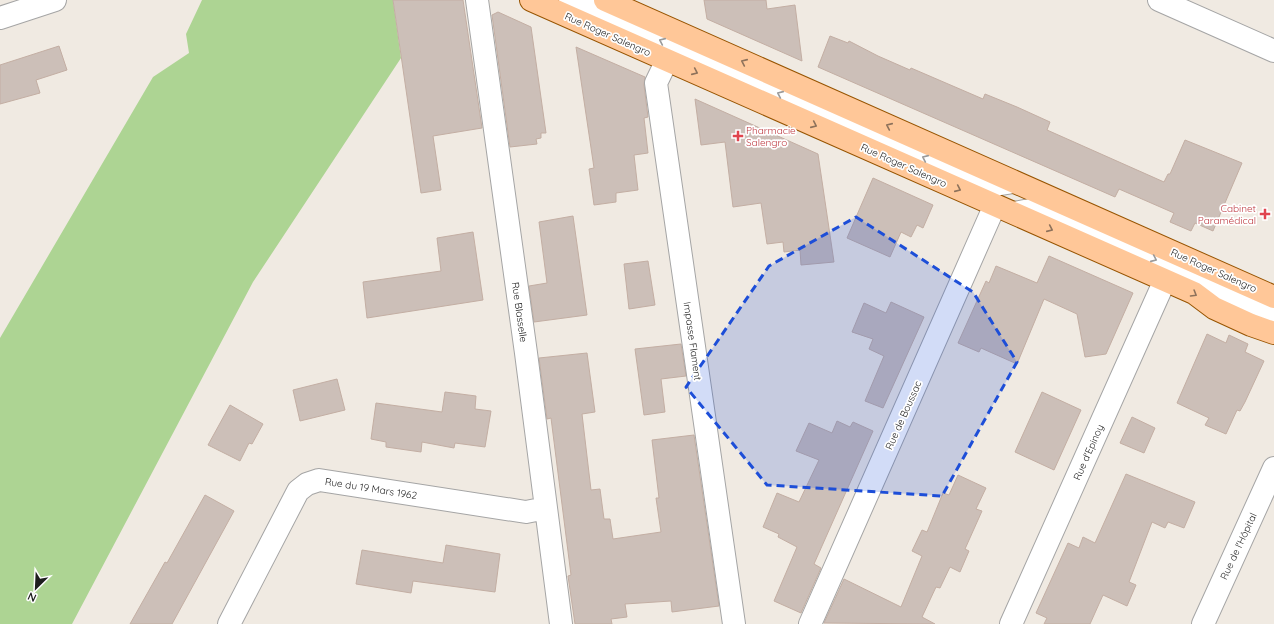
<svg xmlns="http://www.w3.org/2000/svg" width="1274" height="624" font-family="Quicksand,sans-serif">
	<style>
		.forest { fill: #add493 }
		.building { fill: #ccbfb8; stroke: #c3aea3 }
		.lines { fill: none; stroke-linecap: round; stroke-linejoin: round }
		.minor-casing { stroke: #a5a5a5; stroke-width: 24 }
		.major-casing { stroke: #975400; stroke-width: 24 }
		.minor { stroke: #fff; stroke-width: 22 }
		.major { stroke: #ffc798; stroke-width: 22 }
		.oneway { stroke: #9a9a9a }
		.oneway2 { stroke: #8e725b }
		.marked { fill: #1d4ed8; fill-opacity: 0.2; stroke: #1d4ed8; stroke-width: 3; stroke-dasharray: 8 5; stroke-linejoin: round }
		.health-dot { fill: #e0444e; stroke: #fff; stroke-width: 1.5 }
		.labels { text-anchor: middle; stroke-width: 3.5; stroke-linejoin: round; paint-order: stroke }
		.street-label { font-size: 10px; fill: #1e1e1e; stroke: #fff }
		.health-label { font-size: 10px; fill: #be3a42; stroke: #fff; text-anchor: start }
	</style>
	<rect width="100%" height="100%" fill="#f0eae2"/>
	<path class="forest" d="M202,0h191l8,58 -148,224 -181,342h-72v-286l153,-261 36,-24 -3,-19z"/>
	<path class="building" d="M393,0h70l19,128 -49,8 8,54 -20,3z
		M704,0h62l1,9 28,-4 7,56 -95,-42z
		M498,12l33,15 15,106h-5v5l-5,1 1,5 -27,3 -18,-132z
		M830,36l18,7 1,-2 29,15 32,14 1,-2 72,31 2,-5 32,13 33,15 -3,8 117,52 4,-8h2l15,-34 57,23 -29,68 -18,-8 -4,8 -21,-9 4,-9 -55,-24 -4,8 -297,-130z
		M59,46l8,24 -31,10 4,13 -40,11v-39z
		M576,47l69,30 -1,8 4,32 -4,1 4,35 -14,2 4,35 -22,3v9l-22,3 -5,-36 5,-1z
		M695,99l123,55 16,108 -33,3 -1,-15 -16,2 -1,-10 -16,2 -6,-41 -28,4 -8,-65 -24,3z
		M873,178l60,27 -10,23 -6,-3 -6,12 -10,-5 -11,25 -43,-19z
		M573,216l14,99 -53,7 -5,-36 18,-3 -8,-61z
		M473,232l10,68 -116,18 -4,-36 78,-11 -4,-33z
		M1049,256l84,37 -27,61 -21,3 -8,-43 -33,-15 -27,65 -36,-16 -2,4 -21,-9 28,-62 3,2 7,-17 41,17z
		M648,261l7,44 -26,4 -5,-45z
		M891,302l33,15 -41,91 -18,-7 19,-45 -15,-7 4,-10 -21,-7 12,-29 22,10z
		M1207,334l19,9 3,-8 19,9 -3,8 19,9 -19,41 -5,9 -3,-1 -11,24 -21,-9 4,-7 -32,-15z
		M681,344l5,32 -25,3 4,33 -21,3 -9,-66z
		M587,353l8,59 -13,2 9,76 9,-1 4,30h6l3,20 48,-7 -5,-34h3l-7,-58 42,-5 25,171 -47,6 -1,-11 -46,3 2,13 -16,2 1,5h-37l-7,-48 3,-1 -20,-157 -4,1 -8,-61z
		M337,379l8,31 -45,11 -7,-31z
		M445,392l31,4 -1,13 16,2 -6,36 -30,-4 -1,5 -32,-6 -1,10 -35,-5v-5l-15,-3 5,-36 66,9z
		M1042,392l39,18 -27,60 -39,-18z
		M230,405l33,19 -11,20 -3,-1 -9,18 -32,-16z
		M1132,417l23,11 -11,25 -24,-10z
		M837,421l13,6 3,-5 20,9 -59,133 7,4 -20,45 -27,-12 23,-54 -19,-10 1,-3 -16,-7 14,-34 22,9 20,-42 -23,-9 13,-28 23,10z
		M1126,474l69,28 -11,26 -16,-6 -3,6 -13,-6 -23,60 7,3 -9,21 -24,-11 -13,29h-46l3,-6 -11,-5 32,-70 11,5 4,-11 12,6z
		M958,475l28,13 -10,21 6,2 -17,38 4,2 -9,21 -10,-5 -10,21 -4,-1 -14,30 13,7 -111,-1 20,-44 57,28 21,-51 -10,-5 10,-21 5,2 16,-39 6,2z
		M205,495l29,16 -62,113h-42l35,-62 2,1z
		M446,545l54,9 -5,38 -82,-11 -2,12 -55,-9 6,-34 81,13z"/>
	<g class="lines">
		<defs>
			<path id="minor" d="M477,0l49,353 35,271
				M570,0l418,186 26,-4
				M1159,0l115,51
				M0,18l55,-18
				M667,60l-11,23 78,541
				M1014,213l26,-5 219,98 15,10
				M229,624l69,-133 9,-7 12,-4 207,32 20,-4
				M810,624l185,-419
				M1011,624l154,-344
				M1203,624l71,-156"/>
			<path id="major" d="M531,0l663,293 20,15 37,17 23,8
				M605,0l669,297"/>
		</defs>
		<use href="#minor" class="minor-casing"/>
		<use href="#major" class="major-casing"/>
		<use href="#minor" class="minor"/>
		<use href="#major" class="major"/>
	</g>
	<defs><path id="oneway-chevron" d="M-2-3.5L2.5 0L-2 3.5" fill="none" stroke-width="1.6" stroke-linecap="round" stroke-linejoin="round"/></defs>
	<g class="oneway">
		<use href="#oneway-chevron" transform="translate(662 41) rotate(-156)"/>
		<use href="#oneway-chevron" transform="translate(780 94) rotate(-156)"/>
		<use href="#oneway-chevron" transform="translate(925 158) rotate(-156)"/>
		<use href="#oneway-chevron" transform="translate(1154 259) rotate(24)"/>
	</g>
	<g class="oneway2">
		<use href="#oneway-chevron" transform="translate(744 62) rotate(-156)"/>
		<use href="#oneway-chevron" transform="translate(695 72) rotate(24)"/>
		<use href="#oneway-chevron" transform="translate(814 125) rotate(24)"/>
		<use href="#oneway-chevron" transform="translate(889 126) rotate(-156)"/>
		<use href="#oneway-chevron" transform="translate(958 189) rotate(24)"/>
		<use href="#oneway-chevron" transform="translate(1050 229) rotate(24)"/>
		<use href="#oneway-chevron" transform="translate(1194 294) rotate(31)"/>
	</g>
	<path class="marked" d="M856,217l117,75 44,70 -75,134 -175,-11 -81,-98 83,-121z"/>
	<g class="health-dot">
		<path d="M736 130h4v4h4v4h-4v4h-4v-4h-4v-4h4z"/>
		<path d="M1263 208h4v4h4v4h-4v4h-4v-4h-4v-4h4z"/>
	</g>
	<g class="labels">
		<g class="street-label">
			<text transform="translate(608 34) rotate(24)" y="4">Rue Roger Salengro</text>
			<text transform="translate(904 165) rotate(24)" y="4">Rue Roger Salengro</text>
			<text transform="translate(1214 270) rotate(24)" y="4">Rue Roger Salengro</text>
			<text transform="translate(520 312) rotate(82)" y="4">Rue Blasselle</text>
			<text transform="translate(693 341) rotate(82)" y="4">Impasse Flament</text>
			<text transform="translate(903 415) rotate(-66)" y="4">Rue de Boussac</text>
			<text transform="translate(1088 452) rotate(-66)" y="4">Rue d'Epinoy</text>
			<text transform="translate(371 488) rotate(9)" y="4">Rue du 19 Mars 1962</text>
			<text transform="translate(1238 546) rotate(-65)" y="4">Rue de l'Hôpital</text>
		</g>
		<g class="health-label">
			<text x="746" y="134">Pharmacie<tspan x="746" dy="12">Salengro</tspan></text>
			<text x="1256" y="212" text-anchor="end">Cabinet<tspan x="1256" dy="12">Paramédical</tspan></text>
		</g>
	</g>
	<g transform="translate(36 588) rotate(204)" stroke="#ffffff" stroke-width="3" paint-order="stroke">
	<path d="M0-3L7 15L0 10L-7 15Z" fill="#1e1e1e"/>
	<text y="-6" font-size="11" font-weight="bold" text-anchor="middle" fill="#1e1e1e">N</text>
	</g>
</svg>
